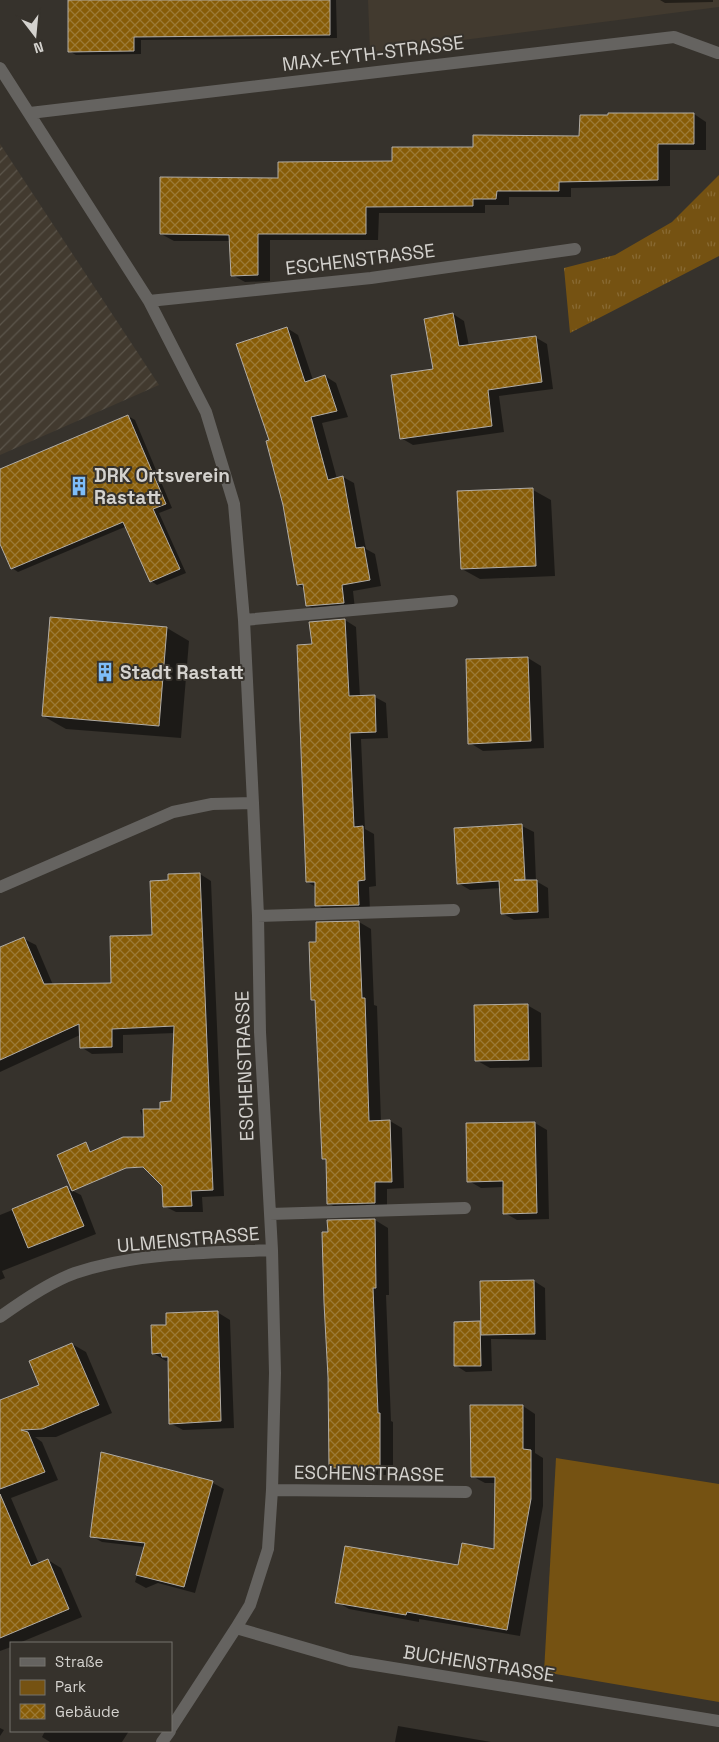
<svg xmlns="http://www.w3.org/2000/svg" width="719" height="1742" font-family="'Space Grotesk',sans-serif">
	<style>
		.built { fill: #423a2f }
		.industrial { fill: url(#industrial-furrows) }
		.grass { fill: url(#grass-tufts) }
		.green { fill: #755212 }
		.shadow { fill: #0007 }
		.building { fill: url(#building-cross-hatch); stroke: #b1aca5 }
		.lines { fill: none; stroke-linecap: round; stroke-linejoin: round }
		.street { stroke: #656360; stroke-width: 12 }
		.labels { text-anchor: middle; stroke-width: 4; stroke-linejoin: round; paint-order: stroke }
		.street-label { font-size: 19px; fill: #d4d2ce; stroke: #36322c }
		.poi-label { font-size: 19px; font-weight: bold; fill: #d4d2ce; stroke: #36322c; text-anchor: start }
	</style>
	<defs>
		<pattern id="industrial-furrows" width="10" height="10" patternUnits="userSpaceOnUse" patternTransform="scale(1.25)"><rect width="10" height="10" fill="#423a2f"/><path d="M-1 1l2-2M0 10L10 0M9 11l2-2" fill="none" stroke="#5c564c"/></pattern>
		<pattern id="grass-tufts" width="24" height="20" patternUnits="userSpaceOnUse" patternTransform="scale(1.25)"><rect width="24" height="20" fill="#755212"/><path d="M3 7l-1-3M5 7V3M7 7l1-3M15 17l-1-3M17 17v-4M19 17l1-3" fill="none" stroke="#886a33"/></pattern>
		<pattern id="building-cross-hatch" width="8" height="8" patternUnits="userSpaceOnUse" patternTransform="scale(1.25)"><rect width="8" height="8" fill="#875c07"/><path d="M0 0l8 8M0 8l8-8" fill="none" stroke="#9c7a36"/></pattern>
	</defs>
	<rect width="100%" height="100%" fill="#36322c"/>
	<path class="built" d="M368,0h351v7l-349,45z"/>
	<path class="industrial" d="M0,144l159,241 -159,70z"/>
	<path class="grass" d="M719,175v81l-149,77 -6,-65 51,-13 57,-33z"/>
	<path class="green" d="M556,1458l163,26v218l-175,-30z"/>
	<path class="shadow" d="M69,0h267l1,38 -196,2v14l-65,1 -7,-4z
		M660,0h53v2l-48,1z
		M694,114l12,8v28h-36v36l-99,2v9h-62v8h-24v8h-106l-1,27h-108v41l-25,1 -13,-7 -2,-34h-56l-13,-7 118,-55 114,-16 81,-15 107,-10z
		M453,314l11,7 5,25 66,-9 12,7 6,45 -54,7 5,36 -91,13 -12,-7 34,-68z
		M287,328l11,7 15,45 12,-4 11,7 12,34 -26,6 15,56 6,-2 11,6 12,66 9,5 6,32 -28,5 2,18 -36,3 -12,-7 -2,-16 -7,-4 -14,-80 -14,-64z
		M128,416l7,4 37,88 -13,5 27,60 -29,12 -6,-4 -24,-55 -109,46 -6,-4 -12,-28v-70z
		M533,490l18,10 4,76 -75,3 -18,-10z
		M345,620l11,7 4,70h15l11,6 2,35 -27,1 4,90 9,5 2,52 -7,1 1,24 -42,1 -11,-7 -1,-18 -9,-5 7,-237z
		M167,628l22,13 -8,97 -115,-9 -23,-13z
		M528,658l13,8 3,82 -61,3 -13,-8z
		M522,826l12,6 2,49 12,7 1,30 -35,2 -12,-7 -1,-25 -31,2 -12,-7z
		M200,874l11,7 13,315 -22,1 1,15h-27l-12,-6v-21l-9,-35 -15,-40h21l12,-8 2,-69 -52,2v18l-31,1 -11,-7 -1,-12 -80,37v-123l24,-10 12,6 17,40 59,-1 41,-48 17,-55z
		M359,922l12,7 3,76 3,1 4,115h9l12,7 2,60 -17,1v20l-47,1 -12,-7 -1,-43 -4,-2 -7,-157 -4,-2 6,-56 -1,-19z
		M527,1005l14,8 1,54 -52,1 -14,-8z
		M535,1123l12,7 2,89 -32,1 -12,-7 -1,-26 -23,1 -12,-7z
		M67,1188l14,7 15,39 -94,37 3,7 -5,2v-65z
		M375,1220l13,8 1,67h-3l5,126 2,1v53h-50l-13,-7 -1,-235z
		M534,1281l11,7 1,52 -55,-1 1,32 -26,1 -11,-7v-42l27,1z
		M217,1312l13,8 4,108 -51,2 -13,-7 -1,-63 -3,1 -13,-8 14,-27z
		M72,1344l14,8 26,61 -56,24h-21l7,5 16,38 -47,18 28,66 9,-4 13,8 21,49 -63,26h-8v4l-11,4v-249l40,-17z
		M523,1406l12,8v39l8,5v48l-23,130 -101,-17v3l-70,-13 -12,-7 122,-35 36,-16 1,-68h-11l-13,-7z
		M102,1453l111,30 11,6 -29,104 -37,-10 -12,5 -11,-6 10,-35 -43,-5 -11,-6z
		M398,1726l93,16h-96z
		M0,1728l4,2 -4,6z
		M45,1731h84l-7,11h-72l-8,-5z"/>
	<path class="building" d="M68,0h262v35l-196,2v14l-66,1z
		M608,113h86v31h-36v36l-99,2v9h-62l-1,8h-23v7l-107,1v27h-108v41l-27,1 -2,-41 -69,-1v-57l118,1v-16l114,-1v-14h81v-12l106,1 1,-21h28z
		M453,313l6,33 77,-10 6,46 -54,8 4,36 -92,13 -9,-64 42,-6 -9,-50z
		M287,327l18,55 20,-7 12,36 -26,6 17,63 15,-4 13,72 8,-1 6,33 -28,5 2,18 -38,3 -3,-22 -6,1 -14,-80 -17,-64 3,-1 -33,-96z
		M128,415l38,89 -13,5 27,60 -30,13 -27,-60 -112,47 -11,-25v-75z
		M533,488l3,78 -75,3 -4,-78z
		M50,617l117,10 -8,99 -117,-10z
		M345,619l4,77 26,-1 1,37 -26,1 4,94 9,-1 2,54 -7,1 1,24 -44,1v-24h-9l-9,-237 15,-1 -3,-22z
		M528,657l3,84 -63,3 -2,-85z
		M522,824l3,56h-11h23l1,32 -37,2 -2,-33 -42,3 -3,-56z
		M200,873l13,317 -22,1 1,15 -29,1 -1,-21 -19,-19 -17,1 -54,23 -15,-36 29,-13 4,10 33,-15h21l-1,-28h17v-7l11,-1 3,-75 -62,3v18l-32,1 -1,-24 -79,36v-113l24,-10 20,47 67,-1 -1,-47 42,-1 -2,-54 18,-1v-6z
		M359,921l3,77h3l4,123 21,-1 2,62h-17v21l-48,1 -1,-45h-4l-7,-159h-4l-2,-58h7v-20z
		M528,1004l1,56 -54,1 -1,-56z
		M535,1122l2,91 -34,1v-33l-36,1 -1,-59z
		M67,1186l17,40 -56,22 -16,-39z
		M375,1219l1,69h-3l5,125h2v55h-51l-1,-91 -4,-74 -2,-71h6l-1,-12z
		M534,1280l1,54 -54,1 -1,-54z
		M218,1311l3,110 -52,3 -1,-67h-6l-1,-4 -9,1 -1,-29h15v-12z
		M480,1321l1,45h-27v-44z
		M72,1343l27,62 -57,24 -21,1 7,2 17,40 -45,17v-89l39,-15 -10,-24z
		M470,1405h53v44l8,1v49l-24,131 -100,-18 -1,3 -71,-12 10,-57 113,19 4,-22 32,6 1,-72h-24z
		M101,1452l112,29 -29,106 -48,-12 9,-32 -55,-6z
		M0,1494l31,72 17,-7 21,50 -69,29z"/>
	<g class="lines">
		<path class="street" d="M0,68l149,233 57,111 28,92 10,116 9,183 5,113 2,116 12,218 3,123 -3,117 -4,59 -18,56 -14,23 -65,100
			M30,113l644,-76 44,16
			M149,301l222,-23 204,-29
			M244,620l208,-19
			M0,887l173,-75 39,-8 41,-1
			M258,916l196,-6
			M270,1214l195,-6
			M0,1317c22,-16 50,-35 75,-44 63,-21 132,-20 197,-23
			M272,1490l194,2
			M236,1628l114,33 369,60
			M162,1742l8,-11"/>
	</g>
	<defs>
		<symbol id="building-bare" viewBox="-9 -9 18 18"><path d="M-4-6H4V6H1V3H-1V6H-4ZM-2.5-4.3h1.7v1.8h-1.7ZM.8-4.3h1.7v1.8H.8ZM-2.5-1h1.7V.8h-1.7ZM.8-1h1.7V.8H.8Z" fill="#7ebdf9" stroke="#36322c" stroke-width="2.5" paint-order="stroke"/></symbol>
	</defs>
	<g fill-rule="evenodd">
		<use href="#building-bare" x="65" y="472" width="28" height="28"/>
		<use href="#building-bare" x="91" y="658" width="28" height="28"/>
	</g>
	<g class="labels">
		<g class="street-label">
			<text transform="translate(373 53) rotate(-7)" y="7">MAX-EYTH-STRASSE</text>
			<text transform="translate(360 259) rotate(-7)" y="7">ESCHENSTRASSE</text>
			<text transform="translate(244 1066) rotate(-92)" y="7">ESCHENSTRASSE</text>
			<text transform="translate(188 1239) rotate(-5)" y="7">ULMENSTRASSE</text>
			<text transform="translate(369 1473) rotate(1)" y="7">ESCHENSTRASSE</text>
			<text transform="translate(479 1663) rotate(9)" y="7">BUCHENSTRASSE</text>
		</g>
		<g class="poi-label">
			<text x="94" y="482">DRK Ortsverein<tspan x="94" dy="22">Rastatt</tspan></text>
			<text x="120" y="679">Stadt Rastatt</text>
		</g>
	</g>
	<rect x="10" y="1642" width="162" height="90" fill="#36322c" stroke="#75726d"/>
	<rect x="20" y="1658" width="25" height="8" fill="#656360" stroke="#75726d"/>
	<text x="55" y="1667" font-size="15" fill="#d4d2ce">Straße</text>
	<rect x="20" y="1680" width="25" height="15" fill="#755212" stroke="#75726d"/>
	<text x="55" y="1692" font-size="15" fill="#d4d2ce">Park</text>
	<rect x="20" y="1704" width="25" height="15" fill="url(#building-cross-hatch)" stroke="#75726d"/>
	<text x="55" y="1717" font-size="15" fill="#d4d2ce">Gebäude</text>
	<g transform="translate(35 35) rotate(164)" stroke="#36322c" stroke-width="4" paint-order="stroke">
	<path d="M0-4L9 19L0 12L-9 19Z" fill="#d4d2ce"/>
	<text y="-8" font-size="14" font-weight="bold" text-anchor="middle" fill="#d4d2ce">N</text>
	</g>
</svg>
